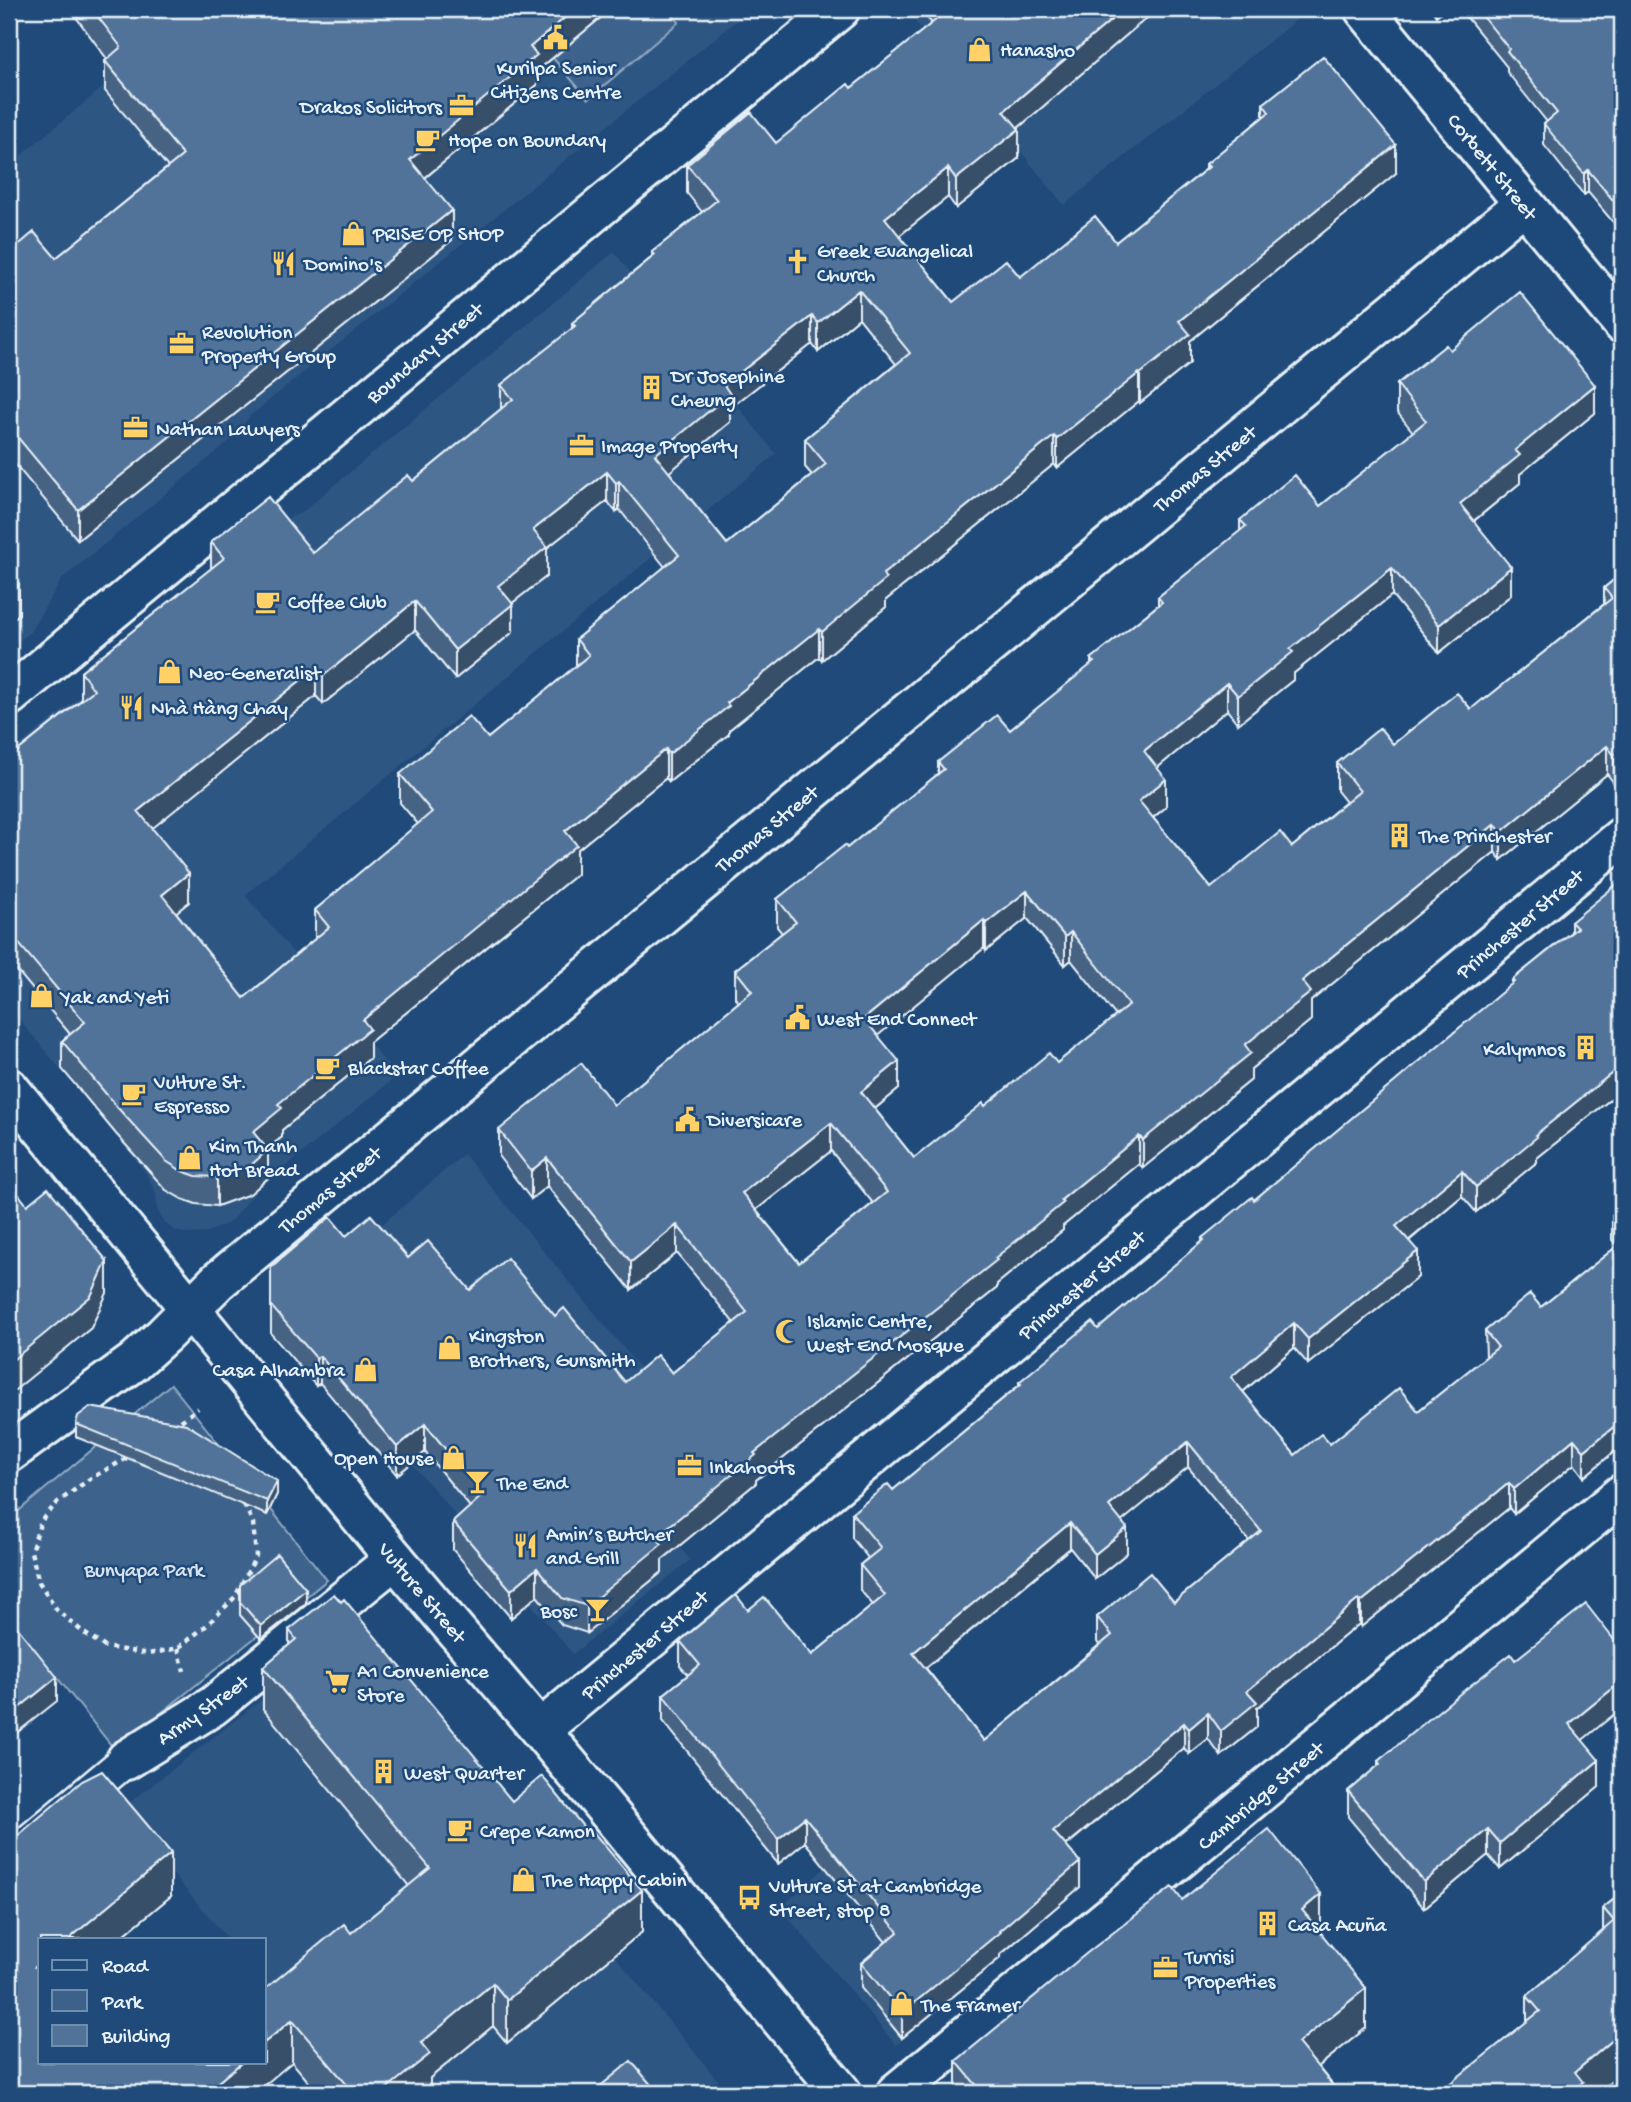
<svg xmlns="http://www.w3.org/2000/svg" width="1631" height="2102" font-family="'Gochi Hand',sans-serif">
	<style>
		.built { fill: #2e5683 }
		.green { fill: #3c628c; stroke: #92aac2; stroke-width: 2 }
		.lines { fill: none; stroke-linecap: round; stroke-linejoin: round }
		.service-casing { stroke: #e8f1f8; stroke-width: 37 }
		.minor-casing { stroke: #e8f1f8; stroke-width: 44 }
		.tertiary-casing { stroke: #e8f1f8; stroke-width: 44 }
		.path { stroke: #e8f1f8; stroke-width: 4.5; stroke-dasharray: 5 5; stroke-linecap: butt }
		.service { stroke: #1f4a7a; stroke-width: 32 }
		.minor { stroke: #1f4a7a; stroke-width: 38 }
		.tertiary { stroke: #1f4a7a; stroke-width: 38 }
		.wall { fill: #466384; stroke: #e8f1f8; stroke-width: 2; fill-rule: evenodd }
		.shaded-wall { fill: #39506b; stroke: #e8f1f8; stroke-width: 2 }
		.building { fill: #517399; stroke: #e8f1f8; stroke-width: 2; fill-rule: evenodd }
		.labels { text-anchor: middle; stroke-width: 5; stroke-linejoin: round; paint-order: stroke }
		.poi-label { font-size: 21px; fill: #e8f1f8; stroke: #1f4a7a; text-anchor: start }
		.street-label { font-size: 21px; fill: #e8f1f8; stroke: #1f4a7a }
		.park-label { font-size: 21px; fill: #d7e3ed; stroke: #1f4a7a }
	</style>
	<rect width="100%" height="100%" fill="#1f4a7a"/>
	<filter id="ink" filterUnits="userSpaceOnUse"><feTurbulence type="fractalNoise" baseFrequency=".0143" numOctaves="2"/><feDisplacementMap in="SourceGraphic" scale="14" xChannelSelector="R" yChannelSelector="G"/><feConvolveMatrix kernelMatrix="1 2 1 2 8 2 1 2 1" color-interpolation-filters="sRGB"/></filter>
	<g filter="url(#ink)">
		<path class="built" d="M198,9h553l-501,407 -18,23 -170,140 -32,53 -21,17v-484z
			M905,9h405l-246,196z
			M614,252l162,202 -531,441 152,181 -140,114 -27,32 -24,11 -16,1 -15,-3 -11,-9 -7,-12 -1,-17 -12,-23 -135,-163v-253l209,-169 31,-51 52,-21z
			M464,1154l180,219 -64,54 110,133 -117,94 -291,-344z
			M348,1632l380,461h-438l16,-14 -42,-54v-86h-36l-109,-128z
			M825,1868l163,59 21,25 -113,93 -116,-137z"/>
		<path class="green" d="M611,9h56l12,13 -91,77 -35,-41z
			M171,1384l156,196 -212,170 -106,-133v-98z"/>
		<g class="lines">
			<defs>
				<path id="service" d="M9,1858l117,-98"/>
				<path id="minor" d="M1364,9l258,314
					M9,1453l125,-91 30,-27 54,-54 1306,-1077
					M540,1730l1082,-893
					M126,1760l87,-54 182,-147
					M896,2093l726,-599"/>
				<path id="tertiary" d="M9,696l831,-687
					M9,1088l386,471 145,171 302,363"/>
			</defs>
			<use href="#service" class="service-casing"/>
			<use href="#minor" class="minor-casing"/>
			<use href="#tertiary" class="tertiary-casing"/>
			<path class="path" d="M181,1421l17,-13
				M143,1454h15l46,11 34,26 15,32 3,33 -21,41 -28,28 -29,23 -29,6 -44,-7 -21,-14 -27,-23 -18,-28 -8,-30 10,-31 17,-19 33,-24 40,-22z
				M178,1648l6,23"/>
			<use href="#service" class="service"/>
			<use href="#minor" class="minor"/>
			<use href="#tertiary" class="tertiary"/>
		</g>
		<path class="wall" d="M70,9h541l-74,62v14l-112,93 27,62 -374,300 -69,-83v-204l47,5 112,-91 -63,-76v-30l2,-2z
			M927,9h230l-139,119 1,30 -63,50 -8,-11 -49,39 54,66 163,-60 90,-73v-5l57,-47v-13l133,69 -206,168v22l-50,40 -1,-2 -82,67 -3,-4 -168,136v7l-64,53 -3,-3 -90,73v4l-60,48 -3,-4 -89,72v24l-207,168v16l-88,72v7l-15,12 1,29 -18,16 -33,12 -21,-2 -14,-5 -16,-9 -50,-56 -54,-65v-28l8,-7 -61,-73v-203l72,-58v-28l130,-103v-27l102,11 100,-72 88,-72v-24l71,-56v-6l80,-66v-5l50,-40 -15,-19v-28l89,-22 75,-55 81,-65 -5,-5zM859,318l37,46 -91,75v28l7,8 -85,69 -58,-72 61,-50v-14l82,-64 6,8zM607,501l9,11 3,-3 46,58 -89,72v27l-88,72 -88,36v29l18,21 -103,86v29l-71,59 -68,-86 13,-10 -37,-74 164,-132 7,8 92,-74 40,49 58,-47 -1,-29 35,-27v-28z
			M1431,9h14l-9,7z
			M1460,9h162v224l-34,-41 -4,3 -40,-50v-21l3,-2 -40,-50v-5z
			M1450,350l145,63 -75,61v9l-46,38 37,74 -72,58 -47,-58 -99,79v6l-55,44 -11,-14 -70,58 9,39 -13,11 58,70 81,-41 54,-45 -9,-11v-28l56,-19 78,-35 13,-9 120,-96v-16l18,-15 -8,210 -7,-9 -106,86 -6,-8 -184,149v19l-60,49v11l-108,88 -4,-4 -76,62v4l-66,54v4l-241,192v3l-94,77v12l-75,61 -25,-8 -25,-29 -26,22 -58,-68v-28l17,-15 -45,-55 -28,23 -77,-92 -4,3 -45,-52v-67l75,-31 62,22 62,32 85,26 70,66 47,-9 62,-50 -57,-70 -46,37 -84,-104 -16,13 -32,-42v-27l115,-25 125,-103 -4,-4v-28l47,-37 -5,-6v-28l70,-51 91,-74v-12l72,-32 81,-65v-6l67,-54v-8l82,-66v-11l80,-14 93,-74 -16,-20v-28zM1027,918l38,47 6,-5 45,56 -59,47 -72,43 -71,52 -39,-49 24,-20 -21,-54 106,-87 2,3zM831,1151l42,52 -74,60 -43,-53z
			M1622,886v204l-85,68v4l-61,50 -14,-16 -53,45 9,36 -110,87 -14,-16 -51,44 52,63 35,-11 88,-33 68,-54 -1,-26 56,-24 76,-61 -5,-6v-25l10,-8v238l-38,32 -10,-13 -60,50 -5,-6 -148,119 -2,-3 -102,84v19l-36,29 -13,-17 -19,15 -5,-6 -118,98 14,41 -80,68v3l-98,80 -41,-50v-25l25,-21 -81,-100 -27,22 -115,-143v-26l25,-20 -8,-9v-25l68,-31 64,45 61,-50 -13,-15v-25l8,-7 -16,-20v-25l41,-23 126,-105v-3l79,-53 104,-87v-4l52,-38 258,-216v-4l59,-48v-10zM1188,1467l61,74 -75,61 -77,15v25l2,3 -115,96 -58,-73 144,-120 25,31 32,-26 -6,-32z
			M76,1424l201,70 -10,21 -191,-78z
			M240,1585l66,18 -45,36 -21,-24z
			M289,1630l223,171 130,131 -135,111 -14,-17 -63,52v15h-112l-26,-31 -283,31v-250l162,53 -52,43h-79v123h224v-72l87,-57 58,-47 -146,-177v-42l26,-22z
			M1582,1740l17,47 -99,82 -12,-14 -64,53 -76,-91v-26l30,-25v-5z
			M1622,1893l-24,200 -71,-72v-25l76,-65v-23z
			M1182,1900l139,32 45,96 -48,39 21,26h-383v-32z"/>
		<path class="shaded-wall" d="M575,9h36l-74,62v14l-127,105v-30l120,-113z
			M1124,9h33l-153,131v-29z
			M1436,9h9l-9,7z
			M1019,129v29l-63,50v-29z
			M1396,145v28l-206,168v22l-50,40v-29l39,-53z
			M948,168v29l-63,50v-29z
			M1588,170v22l-4,3v-21z
			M452,210v30l-374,300v-30z
			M859,290v28l-41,34v-29z
			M812,316v28l-82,64v14l-75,62v-29l69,-70z
			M1139,373v28l-82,67v-29z
			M1595,385v28l-75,61v9l-60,49v-28l55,-54z
			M1054,436v28l-168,136v7l-64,53v-28l61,-58z
			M607,472v29l-60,47v28l-49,38v-28l35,-56z
			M619,481v28l-3,3v-29z
			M1511,567v28l-72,58v-28z
			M1392,568v27l-99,79v6l-55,44v-28l52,-47z
			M19,584v30l-10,9v-31z
			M415,601v29l-92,74v-28z
			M513,604v28l-58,47v-29z
			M819,629v28l-90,73v4l-60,48v-28l58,-51z
			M316,668v28l-178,144v-29z
			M1227,683v27l-83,69v-28z
			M1607,746v28l-106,86v-28z
			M1622,748v28l-8,7v-28z
			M666,749v29l-89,72v24l-207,168v16l-88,72v7l-29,23v-28l25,-28 85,-84 202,-189z
			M1166,779v28l-27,22v-28z
			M1495,824v28l-184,149v19l-60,49v11l-108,88v-28l102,-95 57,-64z
			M189,873v29l-27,22v-29z
			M1027,891v27l-41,33v-28z
			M984,920v28l-120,99v-28z
			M1071,932v28l-6,5v-28z
			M899,1061v28l-38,31v-28z
			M1622,1065v25l-85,68v4l-61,50v-25l59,-52z
			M831,1123v28l-89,70v-28z
			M1139,1136v28l-76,62v4l-66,54v4l-241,192v3l-94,77v12l-75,61v-27l69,-69 98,-84 241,-195 66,-58z
			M268,1150v28l-18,16 -33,12v-29z
			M547,1158v28l-16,13v-28z
			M1462,1171v25l-66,55v-25z
			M677,1225v28l-46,37v-28z
			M1418,1251v26l-110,87v-25z
			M107,1261v32l-16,35 -82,67v-32z
			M1294,1323v25l-63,54v-25z
			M320,1356v27l-4,3v-28z
			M1622,1420v25l-38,32v-26z
			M425,1424v28l-28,23v-28z
			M1574,1439v25l-60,50v-25z
			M1188,1442v25l-79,65v-26z
			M277,1481v13l-10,21v-14z
			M1509,1483v25l-148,119v-25z
			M1070,1523v25l-157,130v-25z
			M1127,1528v25l-32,26v-25z
			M537,1568v28l-26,22v-28z
			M306,1589v14l-45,36v-13z
			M1359,1599v25l-102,84v19l-36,29v-25l26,-40z
			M57,1677v24l-48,38v-23z
			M1622,1681v27l-53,43v-27z
			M1208,1713v26l-19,15v-25z
			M1184,1723v25l-131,108v-25z
			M1599,1760v27l-99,82v-26z
			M805,1817v25l-27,22v-25z
			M1488,1829v26l-64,53v-26z
			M171,1853v43l-52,43h-50z
			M1080,1862v25l-80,68v3l-98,80v-25z
			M642,1890v42l-135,111v-43z
			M1321,1894v40l-19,-24z
			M493,1983v43l-63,52v15h-49l40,-50z
			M1366,1988v40l-68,55v-40z
			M292,2020v42l-37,31h-50l37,-31h22v-19z
			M1622,2032v40l-24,21h-29l6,-21z"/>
		<path class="building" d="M92,9h483l-45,38 7,8 -127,105 42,50 -374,300 -69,-83v-174l25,-21 22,26 127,-103 -78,-94 16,-14z
			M945,9h179l-120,102 15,18 -63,50 -8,-11 -63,50 68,84 53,-42 14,17 75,-61 21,26 93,-75 -3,-3 63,-52 -6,-8 60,-48 73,89 -217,176 11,13 -50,40 -1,-1 -82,66 -3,-3 -171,138 3,5 -64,53 -3,-3 -92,74 2,3 -60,48 -3,-5 -101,82 12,14 -214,175 7,9 -92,75 4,4 -29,24 15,18 -18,16 -33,11 -21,-1 -14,-5 -16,-10 -50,-55 -54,-65 23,-19 -76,-90v-174l85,-68 -13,-18 143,-114 -13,-16 57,-45 45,56 95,-78 5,6 100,-82 -12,-14 74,-59 -3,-3 83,-68 -3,-3 65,-52 -30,-35 64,-53 25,31 72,-59 3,4 96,-77zM859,290l51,63 -105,86 21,25 -99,80 -72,-89 75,-61 -6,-9 88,-69 6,7zM607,472l9,11 3,-2 60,74 -103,84 13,16 -101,83 -19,-22 -69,58 32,38 -117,98 14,17 -85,71 -82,-103 27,-22 -51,-62 178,-143 7,8 92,-75 40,49 58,-46 -15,-18 49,-39 -14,-17z
			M1477,9h145v202l-34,-41 -4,4 -40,-50 13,-11 -50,-62 2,-2z
			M1520,292l75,93 -80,65 5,5 -60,49 51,63 -72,58 -47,-57 -102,81 3,3 -55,44 -11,-13 -83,68 22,28 -27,22 72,87 69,-56 12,15 68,-56 -23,-28 43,-35 13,16 64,-51 14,16 12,-10 1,1 128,-102 -8,-10 18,-15v175l-8,7 -7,-9 -106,86 -6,-8 -193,157 9,11 -66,53 6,8 -108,87 -4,-4 -78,64 2,3 -68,55 2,2 -243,193 2,2 -100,82 6,7 -75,62 -25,-8 -25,-30 -26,22 -58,-68 30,-27 -58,-71 -28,23 -77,-91 -4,2 -45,-52v-39l59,-50 16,19 25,-21 37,43 20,-17 42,49 37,-32 48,58 9,-8 61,74 32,-27 15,18 75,-61 -70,-87 -46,37 -84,-104 -16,13 -32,-41 82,-67 33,42 138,-114 -17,-21 61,-48 -19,-23 68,-54 2,3 97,-79 -6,-7 59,-47 13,15 84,-68 -3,-3 71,-57 -4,-5 88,-71 -6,-6 55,-45 25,31 106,-85 -29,-37 49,-39 4,5zM1027,891l38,46 6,-5 58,73 -72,58 -8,-10 -64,53 -2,-3 -69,55 -53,-66 38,-31 -35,-42 120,-99 2,3zM831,1123l56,69 -88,71 -57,-70z
			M9,571l10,13 -10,8z
			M1617,884l3,4 2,-2v179l-87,70 2,2 -61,50 -14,-16 -66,55 22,25 -110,88 -14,-16 -63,54 64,78 26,-21 9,10 69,-56 19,23 80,-64 -13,-16 45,-37 11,13 81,-65v178l-38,31 -10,-12 -60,50 -5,-6 -148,119 -2,-3 -112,92 10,11 -36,29 -13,-18 -19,16 -5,-6 -131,108 27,31 -81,69 1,1 -98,81 -41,-50 37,-31 -93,-115 -27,22 -115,-144 37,-30 -20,-24 56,-46 12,15 16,-13 48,58 73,-60 -25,-30 21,-17 -29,-35 36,-29 5,6 128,-106 -2,-2 73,-60 6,7 106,-89 -2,-2 50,-41 2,3 260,-218 -2,-2 65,-52 -6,-6zM1188,1442l73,89 -87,71 -24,-29 -53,44 15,18 -128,106 -71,-88 157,-130 25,31 32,-26 -18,-22z
			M9,1182l18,23 21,-17 59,73 -16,35 -82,67z
			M1622,1207v20l-10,-12z
			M90,1407l96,17 91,57 -10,20 -191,-77 2,-8z
			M277,1554l29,35 -45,37 -21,-24v-17z
			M334,1594l7,8 3,-3 168,202 30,-25 44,54 3,-3 53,63 -135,110 -14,-17 -72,60 9,11 -49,39h-27l-62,-73 -28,23v-53l80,-66 7,9 79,-65 -167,-201 33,-28 -7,-9z
			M1586,1604l36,46v31l-53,43 30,36 -99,83 -12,-14 -64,53 -76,-91 32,-27 -2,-3 84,-69 49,-38 4,6z
			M9,1617l48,60 -48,39z
			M102,1771l69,82 -102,86h-29v24l-5,4 5,1v94h202l-37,31h-196v-250l73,-62z
			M1269,1829l52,65 -19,16 64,78 -68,55 41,50h-356l-27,-32 131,-108 85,-66 10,13z
			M1622,1893v139l-47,40 8,10 -14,11h-131l102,-82 -13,-15 87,-75 -11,-13z
			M631,2061l27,32h-66z"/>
	</g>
	<defs>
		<symbol id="civic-bare" viewBox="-9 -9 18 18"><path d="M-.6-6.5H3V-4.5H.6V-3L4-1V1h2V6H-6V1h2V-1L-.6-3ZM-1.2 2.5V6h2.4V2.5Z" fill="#ffd166" stroke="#1f4a7a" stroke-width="2.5" paint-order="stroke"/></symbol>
		<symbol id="shop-bare" viewBox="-9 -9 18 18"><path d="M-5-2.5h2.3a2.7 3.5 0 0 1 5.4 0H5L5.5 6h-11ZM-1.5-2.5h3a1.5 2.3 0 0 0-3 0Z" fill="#ffd166" stroke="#1f4a7a" stroke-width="2.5" paint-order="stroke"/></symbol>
		<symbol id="office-bare" viewBox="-9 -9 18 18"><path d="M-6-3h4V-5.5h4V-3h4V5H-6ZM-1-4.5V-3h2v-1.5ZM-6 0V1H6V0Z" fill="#ffd166" stroke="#1f4a7a" stroke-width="2.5" paint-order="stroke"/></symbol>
		<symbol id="cafe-bare" viewBox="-9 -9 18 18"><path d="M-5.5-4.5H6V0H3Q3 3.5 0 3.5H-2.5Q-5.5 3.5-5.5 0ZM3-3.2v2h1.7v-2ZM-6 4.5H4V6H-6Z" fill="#ffd166" stroke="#1f4a7a" stroke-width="2.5" paint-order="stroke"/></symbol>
		<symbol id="church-bare" viewBox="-9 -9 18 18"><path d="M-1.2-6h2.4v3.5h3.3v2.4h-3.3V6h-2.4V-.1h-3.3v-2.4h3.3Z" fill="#ffd166" stroke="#1f4a7a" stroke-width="2.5" paint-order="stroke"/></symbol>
		<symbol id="restaurant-bare" viewBox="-9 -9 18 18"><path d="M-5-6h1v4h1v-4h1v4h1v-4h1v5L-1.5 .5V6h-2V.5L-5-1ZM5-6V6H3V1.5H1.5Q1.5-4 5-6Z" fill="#ffd166" stroke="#1f4a7a" stroke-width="2.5" paint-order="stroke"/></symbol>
		<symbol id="building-bare" viewBox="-9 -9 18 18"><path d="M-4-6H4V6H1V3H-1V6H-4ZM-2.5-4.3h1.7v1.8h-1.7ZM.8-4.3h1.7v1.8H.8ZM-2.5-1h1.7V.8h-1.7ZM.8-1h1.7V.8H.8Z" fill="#ffd166" stroke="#1f4a7a" stroke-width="2.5" paint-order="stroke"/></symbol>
		<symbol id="mosque-bare" viewBox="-9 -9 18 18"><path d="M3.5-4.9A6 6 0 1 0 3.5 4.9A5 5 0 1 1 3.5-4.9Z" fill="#ffd166" stroke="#1f4a7a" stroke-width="2.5" paint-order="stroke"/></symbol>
		<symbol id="bar-bare" viewBox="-9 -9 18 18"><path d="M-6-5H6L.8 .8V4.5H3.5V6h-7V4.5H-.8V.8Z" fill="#ffd166" stroke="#1f4a7a" stroke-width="2.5" paint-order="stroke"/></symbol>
		<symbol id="supermarket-bare" viewBox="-9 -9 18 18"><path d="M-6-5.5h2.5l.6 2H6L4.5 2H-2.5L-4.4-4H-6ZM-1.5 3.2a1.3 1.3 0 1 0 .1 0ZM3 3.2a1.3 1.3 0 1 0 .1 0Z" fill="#ffd166" stroke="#1f4a7a" stroke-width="2.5" paint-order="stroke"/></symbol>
		<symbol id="bus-bare" viewBox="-9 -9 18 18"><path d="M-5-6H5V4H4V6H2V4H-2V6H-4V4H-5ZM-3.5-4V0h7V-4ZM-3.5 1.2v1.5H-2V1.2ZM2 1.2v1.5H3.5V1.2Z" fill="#ffd166" stroke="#1f4a7a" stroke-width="2.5" paint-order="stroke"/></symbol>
	</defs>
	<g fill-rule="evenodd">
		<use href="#civic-bare" x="538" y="20" width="35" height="35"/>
		<use href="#shop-bare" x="962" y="32" width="35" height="35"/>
		<use href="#office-bare" x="444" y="88" width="35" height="35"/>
		<use href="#cafe-bare" x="410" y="122" width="35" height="35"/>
		<use href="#shop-bare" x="336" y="216" width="35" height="35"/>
		<use href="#church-bare" x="780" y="244" width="35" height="35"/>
		<use href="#restaurant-bare" x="266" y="246" width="35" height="35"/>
		<use href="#office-bare" x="164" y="326" width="35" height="35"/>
		<use href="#building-bare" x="634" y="370" width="35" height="35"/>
		<use href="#office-bare" x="118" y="410" width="35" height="35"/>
		<use href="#office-bare" x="564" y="428" width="35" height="35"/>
		<use href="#cafe-bare" x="250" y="584" width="35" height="35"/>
		<use href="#shop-bare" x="152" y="654" width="35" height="35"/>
		<use href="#restaurant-bare" x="114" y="690" width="35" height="35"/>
		<use href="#building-bare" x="1382" y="818" width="35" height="35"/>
		<use href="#shop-bare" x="24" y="978" width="35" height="35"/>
		<use href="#civic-bare" x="780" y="1000" width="35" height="35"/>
		<use href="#building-bare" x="1568" y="1030" width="35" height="35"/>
		<use href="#cafe-bare" x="310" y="1050" width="35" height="35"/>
		<use href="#cafe-bare" x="116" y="1076" width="35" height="35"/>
		<use href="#civic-bare" x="670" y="1102" width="35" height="35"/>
		<use href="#shop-bare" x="172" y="1140" width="35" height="35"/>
		<use href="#mosque-bare" x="770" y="1314" width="35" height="35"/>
		<use href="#shop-bare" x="432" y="1330" width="35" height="35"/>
		<use href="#shop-bare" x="348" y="1352" width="35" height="35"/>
		<use href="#shop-bare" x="436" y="1440" width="35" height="35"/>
		<use href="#office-bare" x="672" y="1448" width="35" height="35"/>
		<use href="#bar-bare" x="460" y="1464" width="35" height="35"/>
		<use href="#restaurant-bare" x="508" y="1528" width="35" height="35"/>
		<use href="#bar-bare" x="580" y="1592" width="35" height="35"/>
		<use href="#supermarket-bare" x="320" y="1664" width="35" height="35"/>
		<use href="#building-bare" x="366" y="1754" width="35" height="35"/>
		<use href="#cafe-bare" x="442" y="1812" width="35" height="35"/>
		<use href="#shop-bare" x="506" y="1862" width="35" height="35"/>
		<use href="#bus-bare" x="732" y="1880" width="35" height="35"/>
		<use href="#building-bare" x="1250" y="1906" width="35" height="35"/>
		<use href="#office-bare" x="1148" y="1950" width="35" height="35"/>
		<use href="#shop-bare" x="884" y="1986" width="35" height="35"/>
	</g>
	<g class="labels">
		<g class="poi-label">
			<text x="1000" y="56">Hanasho</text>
			<text x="556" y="74" text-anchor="middle">Kurilpa Senior<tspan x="556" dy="24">Citizens Centre</tspan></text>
			<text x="442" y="113" text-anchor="end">Drakos Solicitors</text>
			<text x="448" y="146">Hope on Boundary</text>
			<text x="373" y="240">PRISE OP SHOP</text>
			<text x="817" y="257">Greek Evangelical<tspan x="817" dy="24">Church</tspan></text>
			<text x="304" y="270">Domino's</text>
			<text x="202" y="338">Revolution<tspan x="202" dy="24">Property Group</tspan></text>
			<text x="671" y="382">Dr Josephine<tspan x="671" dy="24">Cheung</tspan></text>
			<text x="156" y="435">Nathan Lawyers</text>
			<text x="601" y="452">Image Property</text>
			<text x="288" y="608">Coffee Club</text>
			<text x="189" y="679">Neo-Generalist</text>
			<text x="151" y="714">Nhà Hàng Chay</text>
			<text x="1419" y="842">The Princhester</text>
			<text x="61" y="1003">Yak and Yeti</text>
			<text x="817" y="1025">West End Connect</text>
			<text x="1565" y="1055" text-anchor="end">Kalymnos</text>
			<text x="348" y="1074">Blackstar Coffee</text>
			<text x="154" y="1088">Vulture St.<tspan x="154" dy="24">Espresso</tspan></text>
			<text x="707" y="1126">Diversicare</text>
			<text x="209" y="1152">Kim Thanh<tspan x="209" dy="24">Hot Bread</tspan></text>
			<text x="807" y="1327">Islamic Centre,<tspan x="807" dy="24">West End Mosque</tspan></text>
			<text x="469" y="1342">Kingston<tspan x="469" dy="24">Brothers, Gunsmith</tspan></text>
			<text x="345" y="1376" text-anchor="end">Casa Alhambra</text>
			<text x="434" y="1464" text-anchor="end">Open House</text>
			<text x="709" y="1473">Inkahoots</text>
			<text x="497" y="1489">The End</text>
			<text x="546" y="1540">Amin’s Butcher<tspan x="546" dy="24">and Grill</tspan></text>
			<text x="577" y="1617" text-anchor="end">Bosc</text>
			<text x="357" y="1677">A1 Convenience<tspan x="357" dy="24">Store</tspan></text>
			<text x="404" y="1779">West Quarter</text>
			<text x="480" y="1837">Crepe Kamon</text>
			<text x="543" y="1886">The Happy Cabin</text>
			<text x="769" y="1892">Vulture St at Cambridge<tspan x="769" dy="24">Street, stop 8</tspan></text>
			<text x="1288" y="1931">Casa Acuña</text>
			<text x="1185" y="1963">Turrisi<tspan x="1185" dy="24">Properties</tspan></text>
			<text x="921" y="2011">The Framer</text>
		</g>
		<g class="street-label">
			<text transform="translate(1493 166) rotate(51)" y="7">Corbett Street</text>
			<text transform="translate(424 352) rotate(-40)" y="7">Boundary Street</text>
			<text transform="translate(1204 468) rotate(-39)" y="7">Thomas Street</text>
			<text transform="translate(766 828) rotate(-39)" y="7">Thomas Street</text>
			<text transform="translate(1519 923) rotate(-40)" y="7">Princhester Street</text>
			<text transform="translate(329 1189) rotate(-39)" y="7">Thomas Street</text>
			<text transform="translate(1081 1284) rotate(-40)" y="7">Princhester Street</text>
			<text transform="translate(423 1592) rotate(50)" y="7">Vulture Street</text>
			<text transform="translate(644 1644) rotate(-40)" y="7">Princhester Street</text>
			<text transform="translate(202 1709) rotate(-35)" y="7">Army Street</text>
			<text transform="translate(1260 1795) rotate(-40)" y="7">Cambridge Street</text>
		</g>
		<g class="park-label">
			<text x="144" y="1576">Bunyapa Park</text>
		</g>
	</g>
	<rect width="1631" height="2102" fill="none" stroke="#1f4a7a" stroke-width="35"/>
	<rect x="18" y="18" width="1596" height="2067" fill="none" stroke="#e8f1f8" stroke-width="2.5" filter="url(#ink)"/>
	<rect x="38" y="1938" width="228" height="126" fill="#1f4a7a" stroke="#6f8dac" stroke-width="2"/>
	<rect x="52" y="1960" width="35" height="10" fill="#1f4a7a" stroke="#6f8dac" stroke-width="2"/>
	<text x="102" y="1972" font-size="21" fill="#e8f1f8">Road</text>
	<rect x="52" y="1990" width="35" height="21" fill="#3c628c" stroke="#6f8dac" stroke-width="2"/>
	<text x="102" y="2008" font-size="21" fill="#e8f1f8">Park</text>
	<rect x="52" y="2025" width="35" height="21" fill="#517399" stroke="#6f8dac" stroke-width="2"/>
	<text x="102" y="2042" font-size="21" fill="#e8f1f8">Building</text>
</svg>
